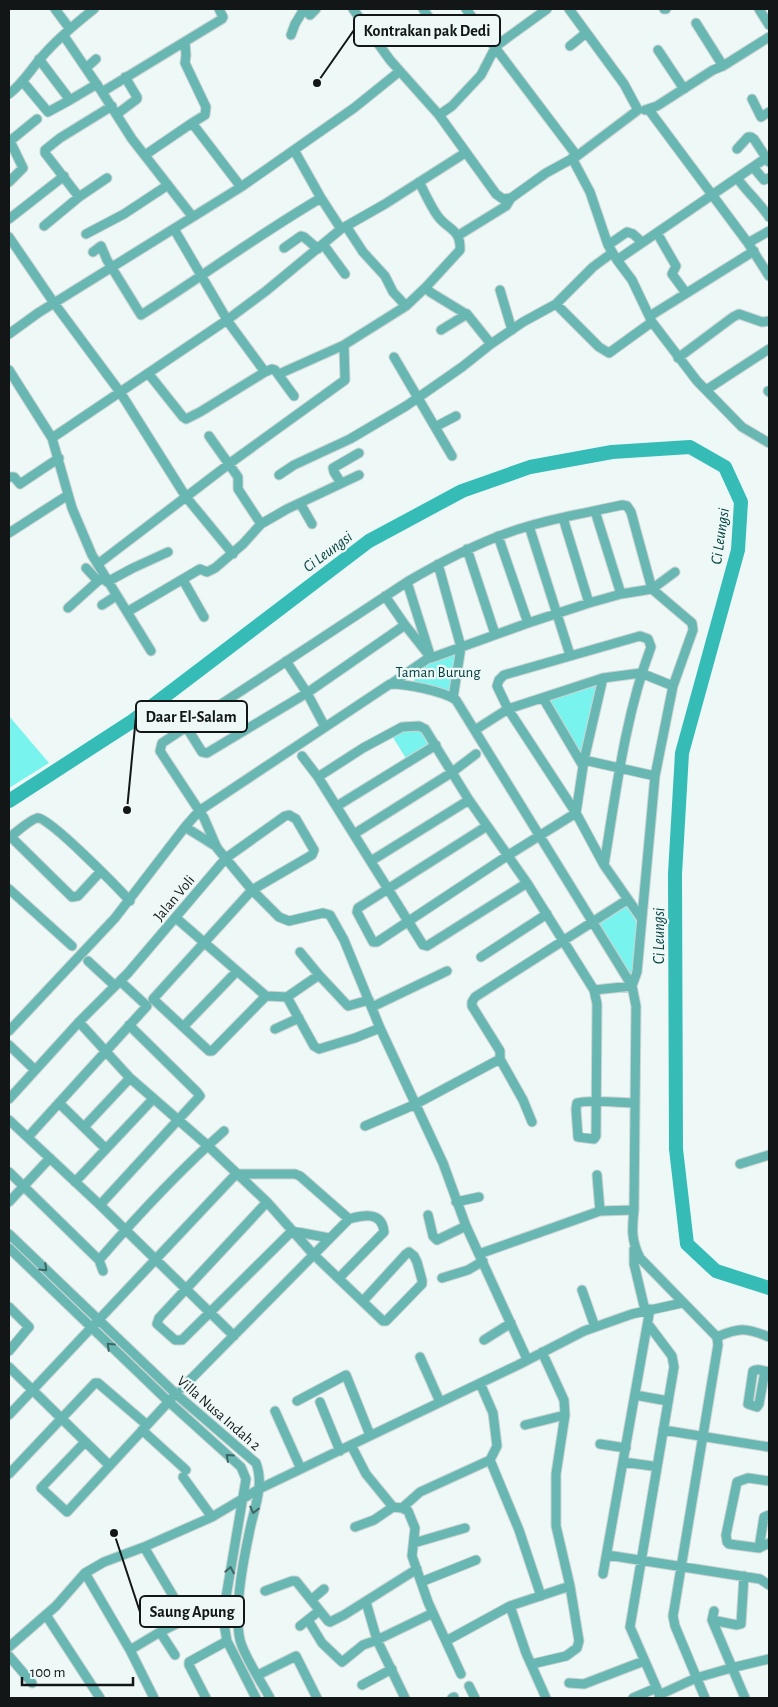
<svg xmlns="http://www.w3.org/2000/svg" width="778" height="1707" font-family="'Alegreya Sans',sans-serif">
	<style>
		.green { fill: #78f3ee }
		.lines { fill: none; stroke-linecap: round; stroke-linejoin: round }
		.river { stroke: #35bcb7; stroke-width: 14 }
		.minor-casing { stroke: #cad4d3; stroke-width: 11 }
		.minor { stroke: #69b7b3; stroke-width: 9 }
		.oneway { stroke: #3e6664 }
		.labels { text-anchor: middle; stroke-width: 4.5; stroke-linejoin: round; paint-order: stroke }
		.park-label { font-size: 15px; fill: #064341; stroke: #edf8f7 }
		.street-label { font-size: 15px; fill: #121616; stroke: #edf8f7 }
		.water-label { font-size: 16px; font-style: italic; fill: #064341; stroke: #edf8f7 }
		.leader { fill: none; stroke: #121616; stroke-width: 2 }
		.callout-dot { fill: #121616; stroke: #edf8f7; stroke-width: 2 }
		.callout { fill: #edf8f7; stroke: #121616; stroke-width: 2 }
		.callout-label { font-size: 16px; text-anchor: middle; font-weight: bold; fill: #121616 }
	</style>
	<rect width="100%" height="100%" fill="#edf8f7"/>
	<path class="green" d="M463,645l-12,46 -37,-6 1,-21z
		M603,678l-20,88 -40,-68z
		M9,716l40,47 -40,25z
		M401,722l28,3 9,15 -31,20 -18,-29z
		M625,902l16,28 -4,42 -7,4 -36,-55z"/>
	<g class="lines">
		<path class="river" d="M9,801l122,-79 238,-181 93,-50 68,-24 82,-15 78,-5 35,20 16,35 -3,48 -56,203 -7,121 1,275 11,95 29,27 53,17"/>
		<defs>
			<path id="minor" d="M55,9l15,20
				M304,9l6,6 6,-6
				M353,9l37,51 49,55 57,79 7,5 8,-1 35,-25 31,-17 61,-46 -14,-26 -55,-75
				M423,9l5,7
				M466,9l111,147
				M664,9h2
				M759,9l10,16
				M696,23l27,43
				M291,35l4,-11 9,-15
				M64,36l38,56 30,47 60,77
				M185,42l1,13 -1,8 21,44 -1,8 -13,8 49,64
				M570,46l16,-13
				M658,50l26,39
				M86,68l10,-9
				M23,82l25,30 22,-12 -31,-41
				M102,92l120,-73 1,-2 -4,-8
				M9,94c13,-10 20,-22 31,-35 15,-18 35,-35 54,-50
				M752,99l9,18 8,-5
				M70,100l27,-16
				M645,110l12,-4 56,-36 10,-4 46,-29
				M649,110l99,133 21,33
				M117,114l20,-15v-2l-12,-20
				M439,115l13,-9 29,-31 15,-29 51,-37
				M737,149l11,-12h3l3,2 15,23
				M294,150l27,48 20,31
				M145,155l47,-32
				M572,158l18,34 18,53 9,15 15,20 20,42 45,59 45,46 27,16
				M753,167l11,13 5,-2
				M107,178l-28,19 -34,-44v-3l15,-12 52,-32
				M737,178c10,14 23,25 32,39
				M9,182l14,-14 -13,-27 27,-22
				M419,182c6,11 11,23 18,33 10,15 24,13 23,35l-34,37
				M9,219l55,-43
				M44,226l35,-29
				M346,226l17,26 22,24 8,16 13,14
				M174,229l55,94 36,49 7,-3 3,1 19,26
				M657,233l19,33 -4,8 14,19
				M86,234l38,-20 44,-29
				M459,235l47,-29 5,-8
				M9,237l45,66 66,89 66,105 47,57
				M748,243l21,-12
				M323,244l22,30
				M608,245l19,-13 6,2 9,8
				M284,248l17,-12 3,1 14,12
				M93,252l8,-6 6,14 34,55c61,-38 118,-81 180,-117
				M617,260l149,-102
				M500,290l12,40
				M556,304l43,43 10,6 43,-31
				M650,316l104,-65
				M441,330l26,-16 24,30
				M9,334l29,-21 203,-126 113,-79 46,-37
				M394,357l58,99
				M678,358l55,-41 6,-3 23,8 7,-1
				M9,370l43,68 20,70 20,47 59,96
				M148,373l35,44 3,2 14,-7 65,-40
				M279,374l65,-29
				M706,390l63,-41
				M768,391l1,1
				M435,427l21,-11
				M209,436l29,41v12l23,35
				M52,438l175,-118 39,-29 75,-62 44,-25 80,-51
				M279,475l15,-10 56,-26 56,-33 56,-39 29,-23 32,-22 33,-18 37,-37 19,-14
				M9,477h5l6,7 39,-26
				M341,483l-7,-11 -1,-4 26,-15
				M300,503l12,21
				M595,511l26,83
				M563,518l26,85
				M529,526l41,129
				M9,533l59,-38
				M498,536l30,87
				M467,549l28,85
				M98,564l135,-103 112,-81 -1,-35 62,-39 20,-19 4,5 36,22
				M438,564l23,83 -8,51
				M86,568l12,13
				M183,580l21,37
				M107,582l26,-14 35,-16
				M407,582l-245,161 -2,8 44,67 13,30 35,42 27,27 10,4 34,-8 7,2 14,25 36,88 63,135 23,63 61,133
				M385,596l20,29 23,29
				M102,605l14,-9
				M68,608l30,-27 7,-3
				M127,612l73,-43 7,3 8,-4 28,-24 18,-20 26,-15 72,-34
				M431,658l-24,-76c39,-23 79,-44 122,-56 30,-9 62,-14 93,-21l5,1 4,6 21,77 40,34 1,7 -20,56 -18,90 -18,196 -5,14 -38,4
				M286,661l21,32 18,34
				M391,684l39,-27 1,1 97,-35 61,-20 32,-9 31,-5 23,-17
				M543,698l40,68
				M187,728l15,24 5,1 100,-60 98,-68
				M475,730l33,-21 95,-31 38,-5 32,13
				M302,756l16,21 105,168 4,1 100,-63
				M584,760l71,16
				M318,777l45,-29 39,-21 17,-1 6,3 44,71 58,83 67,107 3,14 -1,132 -2,3 -16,-2 -2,-28 1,-6c14,-4 43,0 58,0
				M337,806l99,-61
				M487,826l-129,82 -1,4 16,30h4l130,-86 69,-43 8,-53 19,-82
				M185,827l32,20
				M354,834l97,-61 25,-19
				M10,836l62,61 6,-1 23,-25
				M9,838c5,-4 23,-20 29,-20 11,-1 81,71 92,83
				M371,861l98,-61
				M604,865c12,-73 21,-149 47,-218l-3,-8 -8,-3 -136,39 -5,5 -2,6 11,23 68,104 28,52 37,53
				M9,889l63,57
				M176,918l90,78 21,1 27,49 5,3 36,-11 25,-10
				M300,952l19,23 29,31 21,-6
				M481,957l66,-43
				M88,961l27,25
				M287,997l32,-22
				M372,1007l75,-36
				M79,1022l51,56 77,67 60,57 46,52 70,67h3l36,-37v-4l-5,-18 -3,-6 -5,-4 -3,2 -43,47
				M183,1027l54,-56
				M275,1029l24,-11
				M9,1031l106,-113 70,-91 14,-16 191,-127c17,0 53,7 66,16l176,286 4,20 -2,204c-2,19 -3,30 6,48l77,79 1,8 -45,271 2,10 30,72
				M9,1045l26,25
				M9,1099l70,-77 49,-49 98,-115 59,-42 4,-1 7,4 18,31 -2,5 -60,35 -99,109 56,52h3l54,-55
				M59,1103l47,46
				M9,1120l91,85 134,131
				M532,1122l-9,-22 -23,-41v-8l-28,-45v-4l3,-5 152,-97
				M365,1126l51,-22 84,-45
				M84,1127l46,-49
				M28,1137l119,-131 -27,-25
				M740,1164l29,-9
				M9,1172l90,88c39,-45 80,-89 125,-129
				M597,1175l3,36
				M75,1182l78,-83
				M9,1202l41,-44
				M267,1202l-108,116 -2,6 18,16h7l110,-109 37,7
				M456,1202l23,-5
				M100,1205l100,-109 -3,-4 -68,-67
				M428,1215l5,21 4,4 29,-14
				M9,1234l167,160 80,69c9,23 -3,48 -7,71 -6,28 -15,79 -9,106 4,16 22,43 30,58
				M9,1248l160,154 72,65 5,12 -20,118 -2,27 3,17 29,57
				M634,1249v15l11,46
				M479,1254l121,-43 34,-1
				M99,1260l4,11
				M442,1278l26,-8 15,-9
				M582,1290l13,37
				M9,1307l20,20 -20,24
				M648,1324l24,32 2,11 -44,260 31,71
				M717,1337c23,-10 30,-9 52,0
				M484,1340l27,-17
				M420,1357l20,45
				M9,1367l100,98
				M765,1371l-6,33 -2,3 -9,-3 5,-33c4,-3 11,0 16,1
				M182,1388l167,-169c15,-4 33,-8 35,13l-45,46
				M635,1395l33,6
				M297,1401l49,-26 24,60
				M320,1402l20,49
				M275,1411l26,58
				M9,1415l227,-241h59l5,2 49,43
				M525,1425l40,-10
				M142,1430l44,40
				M663,1430l106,17
				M85,1442l-44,46 26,24 105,-114
				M600,1444l26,4
				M351,1445l15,29 27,33 9,1 6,3 7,17 -3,28 16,46 33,72
				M490,1460l29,70 22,66
				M623,1462l29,4
				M9,1474l86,-91h3l49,42
				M183,1477l29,40
				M769,1481l-21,-3 -11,4 -11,53 1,7 2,2 30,4 10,-5
				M402,1508l18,-16 70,-32 7,-14 -4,-33 -13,-30
				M355,1527l19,-7 19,-13
				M414,1543l51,-15
				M144,1547l41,69 -1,4 -24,12
				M759,1548l5,-31 5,-2
				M607,1555l153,24 9,6
				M85,1573l45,77 24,48
				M603,1574l47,-265
				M421,1582l55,-22
				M265,1591l27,-10h4l32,40 2,1 14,-7 73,-46
				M311,1600l13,-11
				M366,1602l11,38 28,58
				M510,1606l16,47 20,45
				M714,1611l-2,9 33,78
				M46,1615l54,83
				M308,1620l14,23 20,19 21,-17 14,-5 56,-27
				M712,1620l25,5 4,-1 3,-48
				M300,1626l19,-15
				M446,1641l64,-35 60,-20 -14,-60v-52l9,-59 -1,-15 -22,-48
				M9,1647l47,-41 29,-33 19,-11 40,-15 68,-30 47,-28 259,-124 66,-34 48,-17 50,-11
				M130,1650l30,-18 15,23
				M9,1656l23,27
				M532,1664l34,-8 11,-8 2,-7 -9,-55
				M258,1675l38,-19 21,42
				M569,1683l15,1 60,-23
				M362,1685l30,-16
				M469,1686l6,12
				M659,1695l37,-17 35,-10 38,-9
				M206,1698l-17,-33v-3l38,-21
				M452,1698l2,-1
				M633,1698l23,-10"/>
		</defs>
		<use href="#minor" class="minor-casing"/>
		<use href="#minor" class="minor"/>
	</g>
	<defs><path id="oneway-chevron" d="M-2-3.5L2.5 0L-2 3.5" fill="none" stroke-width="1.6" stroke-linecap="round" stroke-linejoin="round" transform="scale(1.25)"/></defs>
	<g class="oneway">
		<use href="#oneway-chevron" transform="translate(44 1268) rotate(44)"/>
		<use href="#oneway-chevron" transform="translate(110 1346) rotate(-136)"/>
		<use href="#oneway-chevron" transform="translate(229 1457) rotate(-138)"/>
		<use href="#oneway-chevron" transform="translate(254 1510) rotate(103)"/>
		<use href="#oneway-chevron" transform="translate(230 1570) rotate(-80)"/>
	</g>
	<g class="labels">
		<g class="park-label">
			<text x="438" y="677">Taman Burung</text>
		</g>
		<g class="street-label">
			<text transform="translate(174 898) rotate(-50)" y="5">Jalan Voli</text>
			<text transform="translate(219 1413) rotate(41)" y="5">Villa Nusa Indah 2</text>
		</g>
		<g class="water-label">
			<text transform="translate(719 536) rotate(-82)" y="6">Ci Leungsi</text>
			<text transform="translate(327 551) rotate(-37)" y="6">Ci Leungsi</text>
			<text transform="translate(658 936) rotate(-90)" y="6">Ci Leungsi</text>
		</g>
	</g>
	<path class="leader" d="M317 83L354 30M127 810L136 716M114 1533L140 1612"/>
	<g class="callout-dot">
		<circle cx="317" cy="83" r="5"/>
		<circle cx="127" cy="810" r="5"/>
		<circle cx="114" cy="1533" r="5"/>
	</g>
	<g class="callout">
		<rect x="354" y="15" width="146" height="31" rx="5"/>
		<rect x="136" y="701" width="111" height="31" rx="5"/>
		<rect x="140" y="1596" width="104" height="31" rx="5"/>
	</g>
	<g class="callout-label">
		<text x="427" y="36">Kontrakan pak Dedi</text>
		<text x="191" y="722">Daar El-Salam</text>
		<text x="192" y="1617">Saung Apung</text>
	</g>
	<rect width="778" height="1707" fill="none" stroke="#121616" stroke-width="20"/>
	<path d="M22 1677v8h111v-8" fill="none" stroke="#121616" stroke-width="2.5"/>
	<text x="30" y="1677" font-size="15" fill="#121616" stroke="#edf8f7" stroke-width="4" paint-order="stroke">100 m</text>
</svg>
